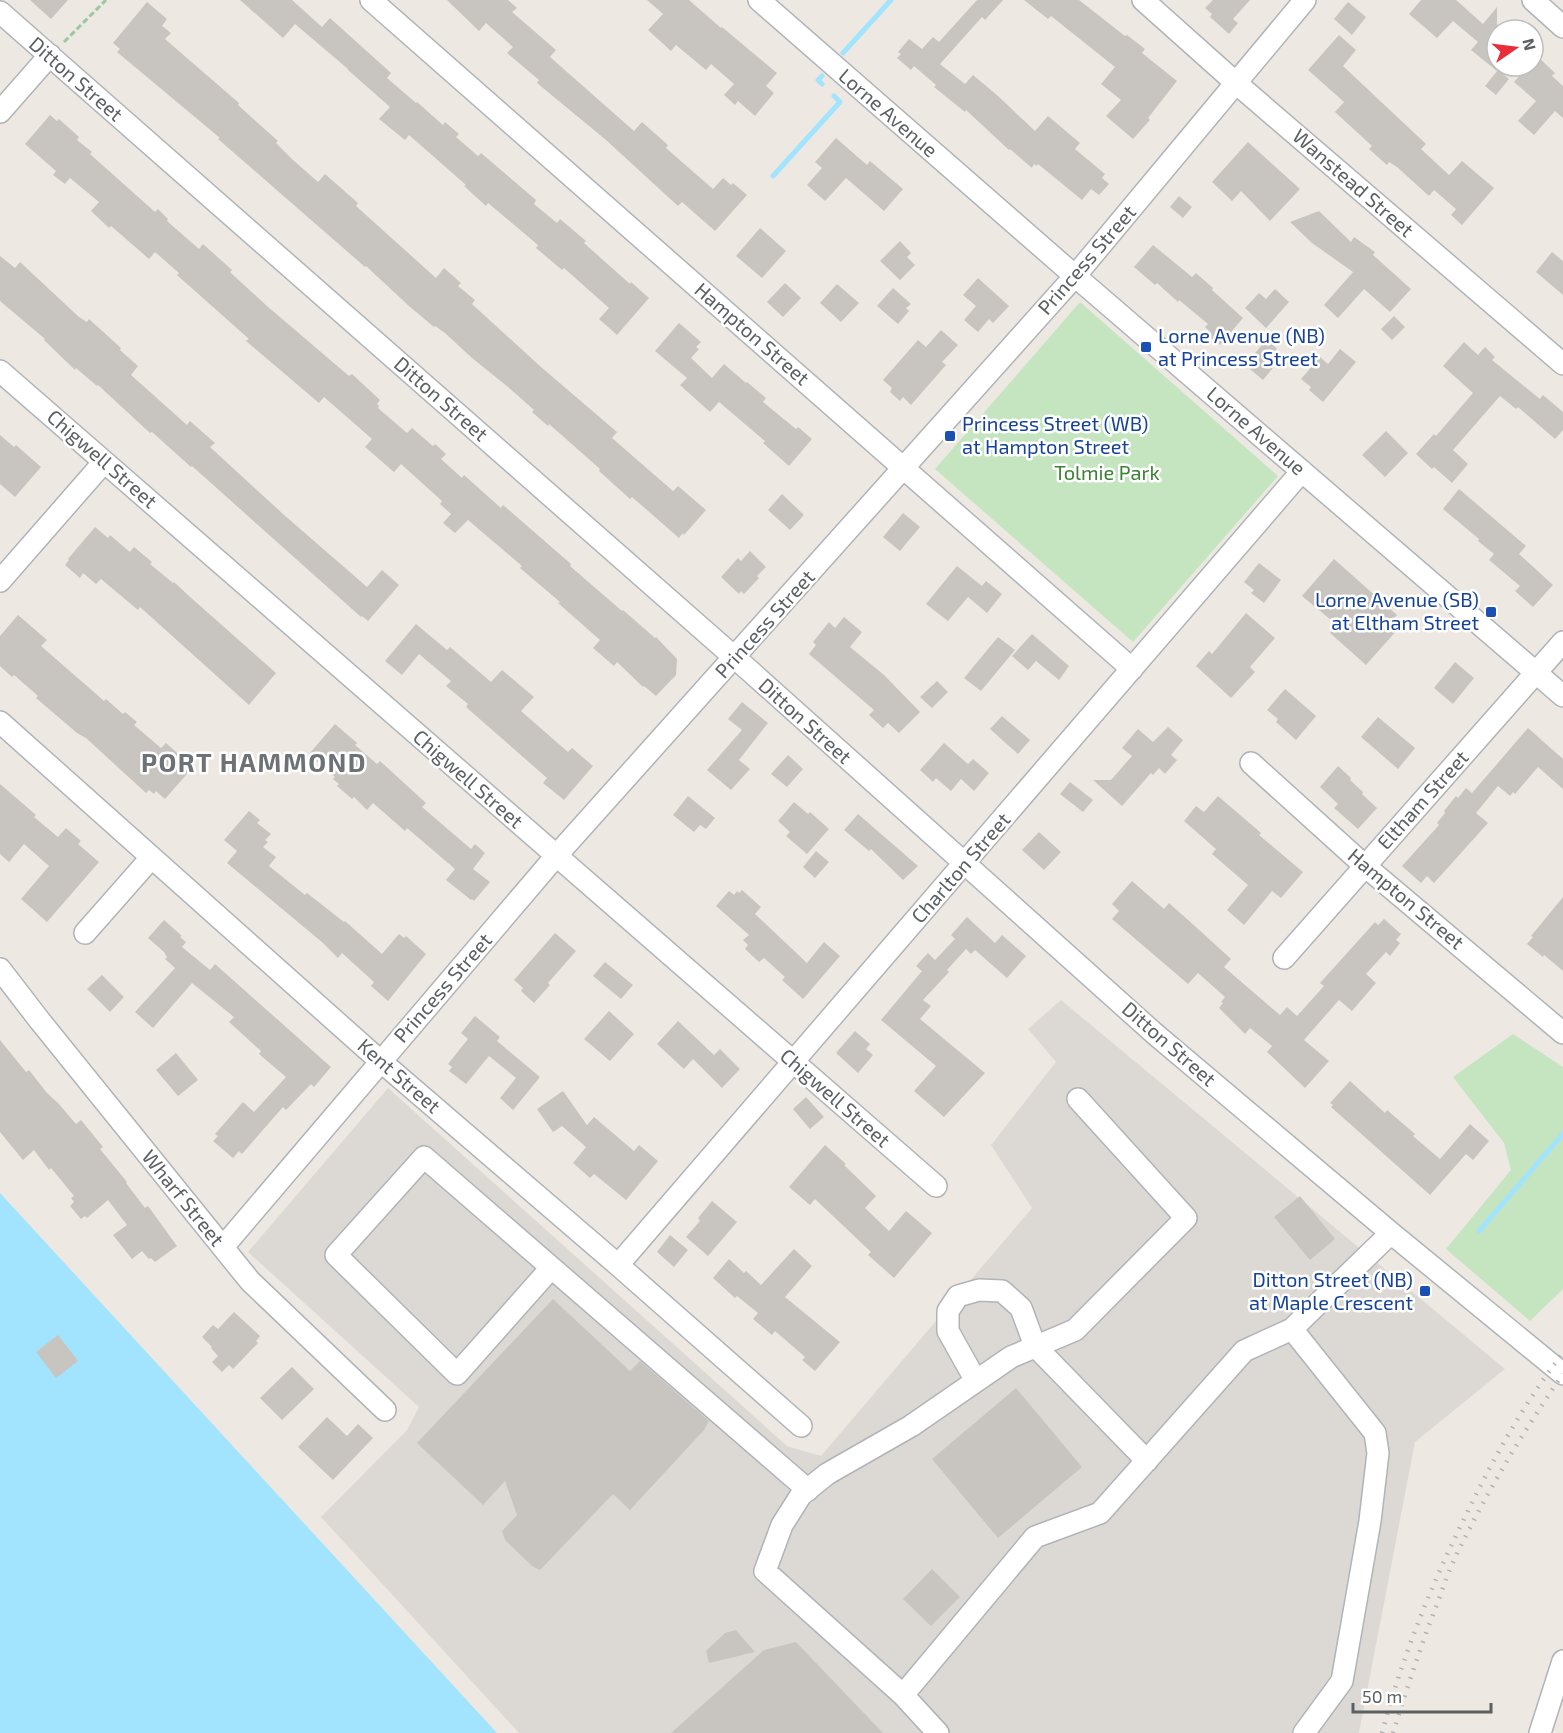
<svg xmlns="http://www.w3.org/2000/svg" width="1563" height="1733" font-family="'Exo 2',sans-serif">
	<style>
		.industrial { fill: #dcd9d5 }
		.green { fill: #c4e5bf }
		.water { fill: #a2e3fe }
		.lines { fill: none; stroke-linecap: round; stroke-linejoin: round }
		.stream { stroke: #a2e3fe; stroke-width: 5 }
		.building { fill: #c8c4bf }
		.minor-casing { stroke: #b0b4b8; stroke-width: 24 }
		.path { stroke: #99c9a1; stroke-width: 3; stroke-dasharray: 6 3; stroke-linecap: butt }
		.minor { stroke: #fff; stroke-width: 21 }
		.rail { stroke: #b1b2b3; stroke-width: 4.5; stroke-dasharray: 1.5 8; stroke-linecap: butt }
		.transit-dot { fill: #1a4fb4; stroke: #fff; stroke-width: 2 }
		.labels { text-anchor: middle; stroke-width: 5; stroke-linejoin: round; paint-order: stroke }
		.street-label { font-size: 20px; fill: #5b6063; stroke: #fff }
		.transit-label { font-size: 20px; fill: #164399; stroke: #fff; text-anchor: start }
		.park-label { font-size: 20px; fill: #3b8134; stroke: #fff }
		.district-label { font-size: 26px; font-weight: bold; letter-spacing: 1.5px; fill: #6c7275; stroke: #fff }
	</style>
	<rect width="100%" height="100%" fill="#ede9e2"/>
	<path class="industrial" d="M1061,1000l444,369 -90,73 -56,291h-840l-198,-216 86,-87 12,-23 -171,-155 140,-164 399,358 34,10 211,-248 -41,-63 65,-83 -28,-33z"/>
	<path class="green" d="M1080,302l198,174 -145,166 -198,-173z
		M1513,1034l50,33v222l-33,32 -84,-72 65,-79 -7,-27 -51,-66z"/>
	<path class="water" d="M0,1193l497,540h-497z"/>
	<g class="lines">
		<path class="stream" d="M843,53l48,-53
			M822,84l-4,-4 4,-4
			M773,176l67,-74 -6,-6
			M1479,1231l84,-97"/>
	</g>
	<path class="building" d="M30,0h38l-17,19z
		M240,0h52l30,27 8,-9 61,55 -4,5 29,25 1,-1 26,23 2,-3 14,12 -3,3 22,19 3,-3 55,47 -2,4 23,19 3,-4 26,22 -2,2 46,41 1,-2 18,16 -32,37 -18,-16 10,-11 -45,-40 -2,2 -26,-22 2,-3 -50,-42 -2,3 -22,-20 2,-1 -57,-50 -4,5 -26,-21 11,-12 -42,-37v-1l-53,-45 -12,14z
		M447,0h61l9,8 -5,4 44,38 -6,7 84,74 8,-9 26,23 -2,3 47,41 10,-11 8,7 2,-2 14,12 -32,36 -33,-29 -4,4 -72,-66 -69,-57 2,-3 -32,-27 6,-6 -27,-24 -7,8z
		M647,0h42l32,28 1,-1 55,46 -11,13 8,7 -19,23 -17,-15 -3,4 -11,-10 10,-11 -23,-20 -5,6 -30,-25 -5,6 -23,-21 15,-16z
		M977,0h26l-18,20 -3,-3 -42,47 25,20 8,-9 25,21 37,35 13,-15 32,27 -5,6 30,25 -3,4 7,6 -10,11 -8,-6 -9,11 -44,-36 -1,2 -3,-2 -2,4 -22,-19 -1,1 -43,-40 -1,2 -31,-25 2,-2 -22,-19 -3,4 -14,-12 4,-4 -3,-2 11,-13 13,10 11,-12 6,5z
		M1024,0h55l46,36 2,-1 18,14 -3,4 35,28 -29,37 2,2 -17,19 -27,-23 15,-16 -20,-16 14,-17 -64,-51 -3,3z
		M1213,0h37l-17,19 5,4 -9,11 -19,-17 2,-3 -7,-6z
		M1421,0h35l27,24 14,-17v64l-26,-21 7,-8 -25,-21 -16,17 -28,-24z
		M147,2l20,17 -5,7 9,7 -6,6 74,64 -1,2 40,36 -2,2 17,17 25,22 7,-8 33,29 -2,3 80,72 8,-10 17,15 -3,3 17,14 -3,4 69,63 76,65 -5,6 61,53 5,-5 28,24 -22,25 -1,-2 -4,5 -47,-41 -2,2 -31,-28 1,-2 -51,-45 -1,2 -16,-14 2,-2 -26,-23 -36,-29 -27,-25 -10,-7 -1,1 -25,-21 -43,-40 -1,1 -147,-128 2,-1 -103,-86 3,-3 -7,-6z
		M1348,2l18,15 -14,18 -18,-16z
		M1339,35l17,15 -13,16 83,78 -5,5 28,26 13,-14 32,27 -32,37 -11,-10 5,-6 -22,-19 -5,6 -32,-29 -8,-5 -2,3 -18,-16 3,-3 -37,-34 9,-10 -36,-32z
		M1537,56l18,17 -3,3 11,10v32l-8,-7 -21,24 -16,-14 18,-20 -22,-19 14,-16h5v-6z
		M1498,70l11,9 -13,16 -11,-9z
		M50,115l7,6 2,-2 20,18 -2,3 15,12 -2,2 65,58 3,-3 10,10 -1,2 32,28 4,-5 29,26 -2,2 37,34 82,70 3,-2 28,26 -3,4 2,2 -1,2 29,25 5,-5 21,18 2,-2 11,10 -5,5 21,19 2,-3 37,33 2,-3 68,59 -1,2 52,45 1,-1 32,28 1,-1 21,22 -1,16 -20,21 -12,-10 -1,1 -26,-25 -3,4 -21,-18 7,-8 -42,-37 2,-1 -40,-34 2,-2 -54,-46 -13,13 -12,-10 8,-9 -11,-10 2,-3 -41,-37 -7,8 -29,-25 7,-8 -48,-42 -5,6 -73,-62 3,-2 -72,-64 2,-2 -24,-21 -6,7 -38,-33 -2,2 -18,-17 8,-9 -29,-24 -5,6 -12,-9 3,-4 -31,-27z
		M836,138l31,27 3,-4 33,28 -19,22 -38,-33 -21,23 -18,-16 15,-17 -7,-6z
		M1248,142l52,47 -30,32 -29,-30 -9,10 -20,-19z
		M1179,196l13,11 -9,11 -13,-11z
		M1319,211l32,31 3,-5 21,15 -2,3 38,34 -21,23 -26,-23 -26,29 -14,-13 29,-33 -41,-29 -22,-21z
		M760,228l26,23 -24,27 -26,-22z
		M900,241l11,12 -4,4 8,8 -15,15 -20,-19z
		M1153,245l39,32 4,-4 17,15 -1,2 31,28 -23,27 -11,-9 2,-3 -6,-6 3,-3 -29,-24 -1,2 -21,-19 -2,2 -21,-18z
		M1552,252l11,9v34l-27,-23z
		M0,256l15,12 5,-6 59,55 8,5 2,-3 32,29 -1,2 18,16 -7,9 56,50 3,-4 25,22 -5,4 73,67 84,73 15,-17 17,15 -31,36 -6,-5 -1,1 -169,-151 -1,1 -39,-35 -2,1 -52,-48 -1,1 -21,-18 -1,2 -31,-30 1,-1 -45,-38z
		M978,278l31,28 -16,17 -4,-4 -11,13 -14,-12 12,-14 -13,-11z
		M785,283l16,15 -18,19 -16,-15z
		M837,284l22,19 -18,19 -21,-19z
		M893,288l18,16 -5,4 3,3 -11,13 -21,-18z
		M1275,289l14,13 -23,26 -21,-20 14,-15 7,6z
		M1394,316l11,11 -13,13 -11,-11z
		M679,323l22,19 -5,5 3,2 -8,9 21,20 12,-14 22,19 1,-1 19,16 -3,4 33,27 2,-2 14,12 -23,27 -26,-23 2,-2 -46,-39 -9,10 -30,-27 7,-7 -32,-27z
		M941,330l17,15 -16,17 4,3 -35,40 -8,-8 -3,4 -10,-9 2,-4 -9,-8 35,-40 8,7z
		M1267,339l10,10 -3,4 7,5 -18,22 -18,-15z
		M1464,342l14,13 7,-8 10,10 -3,3 48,39 3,-4 20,17v18l-8,9 -37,-32 -2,2 -16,-13 -47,54 15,14 -16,19 -18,-16 -2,2 -16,-15 18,-20 2,2 37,-43 -30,-27z
		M1340,349l16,13 -33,40 -14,-12 2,-3 -10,-8 19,-22 8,7z
		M1386,431l22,22 -23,24 -23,-22z
		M0,435l14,12 2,-2 25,22 -26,30 -15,-13z
		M1459,489l67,57 -7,8 34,31 -20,22 -18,-16 5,-5 -31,-26 5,-6 -16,-13 1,-2 -36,-30z
		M782,494l22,21 -14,15 -22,-20z
		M903,513l17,14 -20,24 -17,-14z
		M95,527l13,11 2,-3 20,17 4,-5 18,15 -2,2 23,19 1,-1 15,14 87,77 -27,32 -109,-98 -2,3 -37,-31 -5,5 -13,-11 -3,5 -15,-13 4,-5 -1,-1z
		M750,551l16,16 -9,9 2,2 -15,16 -3,-3 -2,3 -18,-17 17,-19 3,3z
		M1334,559l63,56 -6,7 7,7 -32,36 -36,-32 7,-8 -35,-29z
		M1259,563l22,17 -17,23 -13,-10 3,-3 -10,-8z
		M957,566l25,20 4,-5 16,13 -15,19 -19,-16 -20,24 -22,-17z
		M1246,613l29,25 -25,29 5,5 -24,26 -35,-32 13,-15 3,3z
		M18,615l29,25 -6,6 46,40 17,15 2,-2 17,15 2,-2 12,10 -3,3 27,23 5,-5 27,24 -28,32 -9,-8 -2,3 -5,-4 -3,3 -60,-55 -9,-5 -41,-35 2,-2 -24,-21 -2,2 -12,-11v-30z
		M844,617l18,15 -12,15 34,28 36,37 -21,21 -11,-10 -5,5 -14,-13 5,-5 -65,-56 7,-9 -3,-3 16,-20 6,6z
		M416,624l31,26 3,-3 41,35 11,-12 32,27 -13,14 47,41 4,-4 21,18 -29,34 -21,-17 4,-5 -81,-71 2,-3 -22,-18 5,-5 -32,-27 -17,21 -17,-14z
		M1032,634l37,32 -10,14 -23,-19 -8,9 -16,-14z
		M998,637l17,13 -34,41 -17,-13z
		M1455,662l19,16 -21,26 -19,-16z
		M937,681l11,11 -16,16 -12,-11z
		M1285,689l31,27 -20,24 -20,-18 2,-3 -11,-9z
		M742,702l26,21 -29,37 11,9 -19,21 -24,-20 35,-40 -14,-11z
		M1002,716l28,24 -12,14 -28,-25z
		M1378,717l37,31 -17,21 -37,-32z
		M335,724l22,19 -2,2 22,19 3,-3 46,42 -4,4 49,42 4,-5 10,9 -12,16 17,13 -16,19 -2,-2 -1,1 -25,-20 9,-11 -48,-41 -2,3 -32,-28 -6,7 -13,-13 -2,2 -15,-13 2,-2 -6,-5 2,-2 -26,-23z
		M1168,727l15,13 -12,15 6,5 -12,14 -6,-6 -6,7 -2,-2 -29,33 -29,-26h18l21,-24 -10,-8 16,-19 15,13z
		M1528,728l35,31v30l-25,-22 -23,27 -2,-2 -3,4 -12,-10 -22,27 12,10 -54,60 -7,-7 -6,7 -19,-17 37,-41 -2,-2 8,-10 -1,-2 12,-15 2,2 8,-10 6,5z
		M944,743l24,21 5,-5 16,14 -15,18 -13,-12 -10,12 -15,-13 -3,4 -13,-12z
		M788,755l15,14 -16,18 -16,-13z
		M1338,766l13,12 -1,2 13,12 -1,2 15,14 -19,21 -24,-21 4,-4 -18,-17z
		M1070,782l23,18 -10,12 -23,-18z
		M0,784l36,31 -2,2 24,20 8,-9 15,13 -3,3 21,18 -52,60 -26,-23 28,-33 -25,-22 -15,18 -9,-8z
		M688,796l27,22 -9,11 -6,-4 -6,7 -21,-17z
		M1218,796l43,37 -2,2 44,37 -22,26 -9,-7 -28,34 -17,-15 21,-25 -36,-31 4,-5 -32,-28 12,-15 8,6z
		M794,802l14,12 2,-2 19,17 -22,25 -21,-18 4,-4 -12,-11z
		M249,811l11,9 -3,3 14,11 -6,6 3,2 -5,5 13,10 -7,9 36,29 2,-2 37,29 1,-1 37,33 17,-20 5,4 2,-2 20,18 -38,47 -17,-15 3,-4 -32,-29 -4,5 -15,-15 -96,-80 10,-12 -13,-11z
		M858,814l60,52 -15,14 -32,-31 -2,2 -25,-21z
		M1039,832l22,20 -17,18 -22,-20z
		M816,851l13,11 -14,16 -12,-11z
		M1132,881l32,28 5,-6 28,25 34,31 -7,8 56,48 7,-8 10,9 27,-30 -4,-3 55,-61 3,3 6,-6 17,15 -5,6 4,3 -10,13 -4,-4 -20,22 10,9 -24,28 -13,-11 -35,40 25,21 -24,27 -38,-36 5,-6 -22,-18 -5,6 -26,-26 4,-5 -2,-1 4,-5 -27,-24 -10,11 -76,-65 7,-8 -7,-7z
		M742,890l19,17 -6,7 52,49 17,-21 16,14 -37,43 -21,-19 3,-3 -21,-19 -5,4 -14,-13 3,-4 -5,-5 6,-5 -33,-29 13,-15 5,4 3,-4 2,2z
		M1563,897v74l-19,-16 -1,2 -16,-13 6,-7 -2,-1z
		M967,917l28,26 7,-8 24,21 -19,22 -32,-28 -4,4 -5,-5 -19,21 2,2 -26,28 8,6 -11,13 65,54 -41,44 -30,-26 22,-25 -55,-46 41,-49 -6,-5 12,-13 7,7 20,-21 -4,-4z
		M164,920l18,16 -2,1 6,5 -4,5 28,23 5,-6 116,103 -17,20 -3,-3 -25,26 -3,-3 -41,47 -3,-3 -6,7 -20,-17 5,-5 -3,-2 28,-32 11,10 32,-35 -27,-23 2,-3 -32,-29 5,-5 -42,-34 -39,45 -18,-16 40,-44 -10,-9 2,-2 -3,-5 -16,-14z
		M555,933l21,18 -28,32 2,2 -16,18 -13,-12 2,-3 -9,-8z
		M605,962l28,23 -12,14 -28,-23z
		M102,975l22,22 -14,15 -23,-23z
		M609,1011l25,23 -24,27 -26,-22z
		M475,1016l25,21 -3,4 43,36 -27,33 -13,-12 16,-20 -27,-22 -23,28 -17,-13 3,-4 -4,-3 20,-25 -7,-6z
		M678,1021l36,34 6,-6 20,20 -18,19 -29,-29 -9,10 -27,-25z
		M855,1031l15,13 -4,5 7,6 -15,18 -22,-20z
		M0,1040l26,32 3,-2 18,23 12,11 17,20 5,-4 22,27 -3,2 27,33 -1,1 19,25 3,-2 29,40 -22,16 -4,-4 -2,1 -7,-8 -10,8 -19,-24 14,-10 -19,-25 -21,18 -2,-2 -4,3 -11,-13 4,-4 -3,-4 3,-2 -23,-28 -2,2 -15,-20 -11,10 -23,-28z
		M176,1053l22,27 -20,16 -22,-26z
		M1350,1081l35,32 2,-3 28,24 -2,2 27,23 30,-35 19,17 -16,19 -7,-6 -36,41 -99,-88 2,-2 -3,-2z
		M563,1091l24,34 7,-8 40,34 5,-6 19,16 -32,39 -32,-26 -4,4 -17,-15 13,-16 -24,-21 -9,6 -16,-23z
		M806,1097l18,20 -14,12 -17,-20z
		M825,1145l21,19 -2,1 32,31 -11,12 24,23 17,-20 26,22 -38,45 -26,-23 3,-3 -56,-53 -5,6 -21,-18z
		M1300,1196l35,43 -25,21 -36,-43z
		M712,1201l25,21 -29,34 -22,-19 14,-16 -2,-3z
		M670,1235l18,15 -14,17 -17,-15z
		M794,1249l18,17 -27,31 55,45 -25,29 -13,-11 3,-3 -30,-26 -3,4 -19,-16 5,-6 -21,-17 -2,2 -22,-20 16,-19 15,14 2,-2 15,14z
		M553,1299l77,72 10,-10 69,60 -5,9 -74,80 -17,-16 -73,76 -8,-4 -27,-26 -3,-9 15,-16 -12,-34 -22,24 -66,-62z
		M234,1312l26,24 -4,5 2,2 -25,26 -4,-4 -7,7 -10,-10 6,-6 -7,-8 1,-1 -10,-10 11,-12 5,4z
		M58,1335l20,26 -22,17 -20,-26z
		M292,1367l22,22 -32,31 -22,-22z
		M1016,1388l66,79 -84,71 -66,-79z
		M327,1417l20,19 11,-12 15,14 -40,42 -35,-33z
		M932,1569l28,28 -29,29 -28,-27z
		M736,1630l19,22 -46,11 -3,-12 19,-18z
		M796,1642l87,91h-212l93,-83z"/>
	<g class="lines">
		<defs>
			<path id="minor" d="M371,0l761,669
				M759,0l316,276 488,420
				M1143,0l93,83 327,281
				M1533,0l30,27
				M0,12l750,659 405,363 236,199 172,141
				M0,112l50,-57
				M0,371l936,815
				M0,581l104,-119
				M0,722l370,330 248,213 183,161
				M1251,763l114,103 198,167
				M85,933l66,-75
				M1284,958l279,-316
				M0,969l40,52 210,260 135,129
				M223,1247l333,-391 519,-580 230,-276
				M618,1265l684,-794
				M551,1268l-94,106 -121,-119 88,-98 384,333
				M1292,1329l83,104 3,20 -8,68 -28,160 -38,52
				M976,1381l-28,-50v-20l10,-15 21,-6 23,1 19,17 14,38 112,115
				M903,1695l-138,-124 17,-46 19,-30 26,-21 84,-48 100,-69 64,-27 111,-112 -108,-119
				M938,1733l-35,-38 132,-158 65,-24 144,-162 48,-22 99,-96
				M1540,1733l23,-72"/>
		</defs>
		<use href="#minor" class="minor-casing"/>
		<path class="path" d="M64,42l42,-42"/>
		<use href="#minor" class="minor"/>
		<path class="rail" d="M1382,1733c20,-76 50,-150 85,-220 27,-56 58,-111 96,-160
			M1393,1733c13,-42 27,-85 43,-126 6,-16 11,-32 18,-47 31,-65 68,-127 109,-186"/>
	</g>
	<g class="transit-dot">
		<rect x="1140" y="341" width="12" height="12" rx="3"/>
		<rect x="944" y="430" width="12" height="12" rx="3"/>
		<rect x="1485" y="606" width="12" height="12" rx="3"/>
		<rect x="1419" y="1285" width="12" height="12" rx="3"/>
	</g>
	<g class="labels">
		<g class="street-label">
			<text transform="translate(76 79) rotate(41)" y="7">Ditton Street</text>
			<text transform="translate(888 113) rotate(41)" y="7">Lorne Avenue</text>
			<text transform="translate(1353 183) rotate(41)" y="7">Wanstead Street</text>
			<text transform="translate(1087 260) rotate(-49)" y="7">Princess Street</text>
			<text transform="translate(752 334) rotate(41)" y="7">Hampton Street</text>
			<text transform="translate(441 399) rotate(41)" y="7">Ditton Street</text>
			<text transform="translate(1256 431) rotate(41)" y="7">Lorne Avenue</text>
			<text transform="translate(102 459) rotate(41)" y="7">Chigwell Street</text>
			<text transform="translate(765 624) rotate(-48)" y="7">Princess Street</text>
			<text transform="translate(805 721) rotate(42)" y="7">Ditton Street</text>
			<text transform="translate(468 779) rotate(41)" y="7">Chigwell Street</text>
			<text transform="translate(1423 800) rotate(-48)" y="7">Eltham Street</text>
			<text transform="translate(961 868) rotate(-49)" y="7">Charlton Street</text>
			<text transform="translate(1406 899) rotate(40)" y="7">Hampton Street</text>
			<text transform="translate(443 988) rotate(-49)" y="7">Princess Street</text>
			<text transform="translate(1169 1044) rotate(41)" y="7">Ditton Street</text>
			<text transform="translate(399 1076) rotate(41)" y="7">Kent Street</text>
			<text transform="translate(835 1098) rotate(41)" y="7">Chigwell Street</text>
			<text transform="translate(183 1198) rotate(51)" y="7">Wharf Street</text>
		</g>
		<g class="transit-label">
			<text x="1158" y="343">Lorne Avenue (NB)<tspan x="1158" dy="23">at Princess Street</tspan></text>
			<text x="962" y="431">Princess Street (WB)<tspan x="962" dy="23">at Hampton Street</tspan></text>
			<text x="1479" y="607" text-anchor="end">Lorne Avenue (SB)<tspan x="1479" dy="23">at Eltham Street</tspan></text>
			<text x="1413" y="1287" text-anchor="end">Ditton Street (NB)<tspan x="1413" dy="23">at Maple Crescent</tspan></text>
		</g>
		<g class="park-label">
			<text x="1107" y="480">Tolmie Park</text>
		</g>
		<g class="district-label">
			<text x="254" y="772">PORT HAMMOND</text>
		</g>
	</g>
	<g transform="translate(1515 48) rotate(76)"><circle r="28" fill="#ffffff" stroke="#bdbfc1" stroke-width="1.5"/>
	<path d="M0-4.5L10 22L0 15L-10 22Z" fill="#e72e39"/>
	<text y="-9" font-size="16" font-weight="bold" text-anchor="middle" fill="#5b6063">N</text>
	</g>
	<path d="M1353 1703v9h138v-9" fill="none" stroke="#5b6063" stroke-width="3"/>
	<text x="1362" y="1703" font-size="18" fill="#5b6063" stroke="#ffffff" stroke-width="4.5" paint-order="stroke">50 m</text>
</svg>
